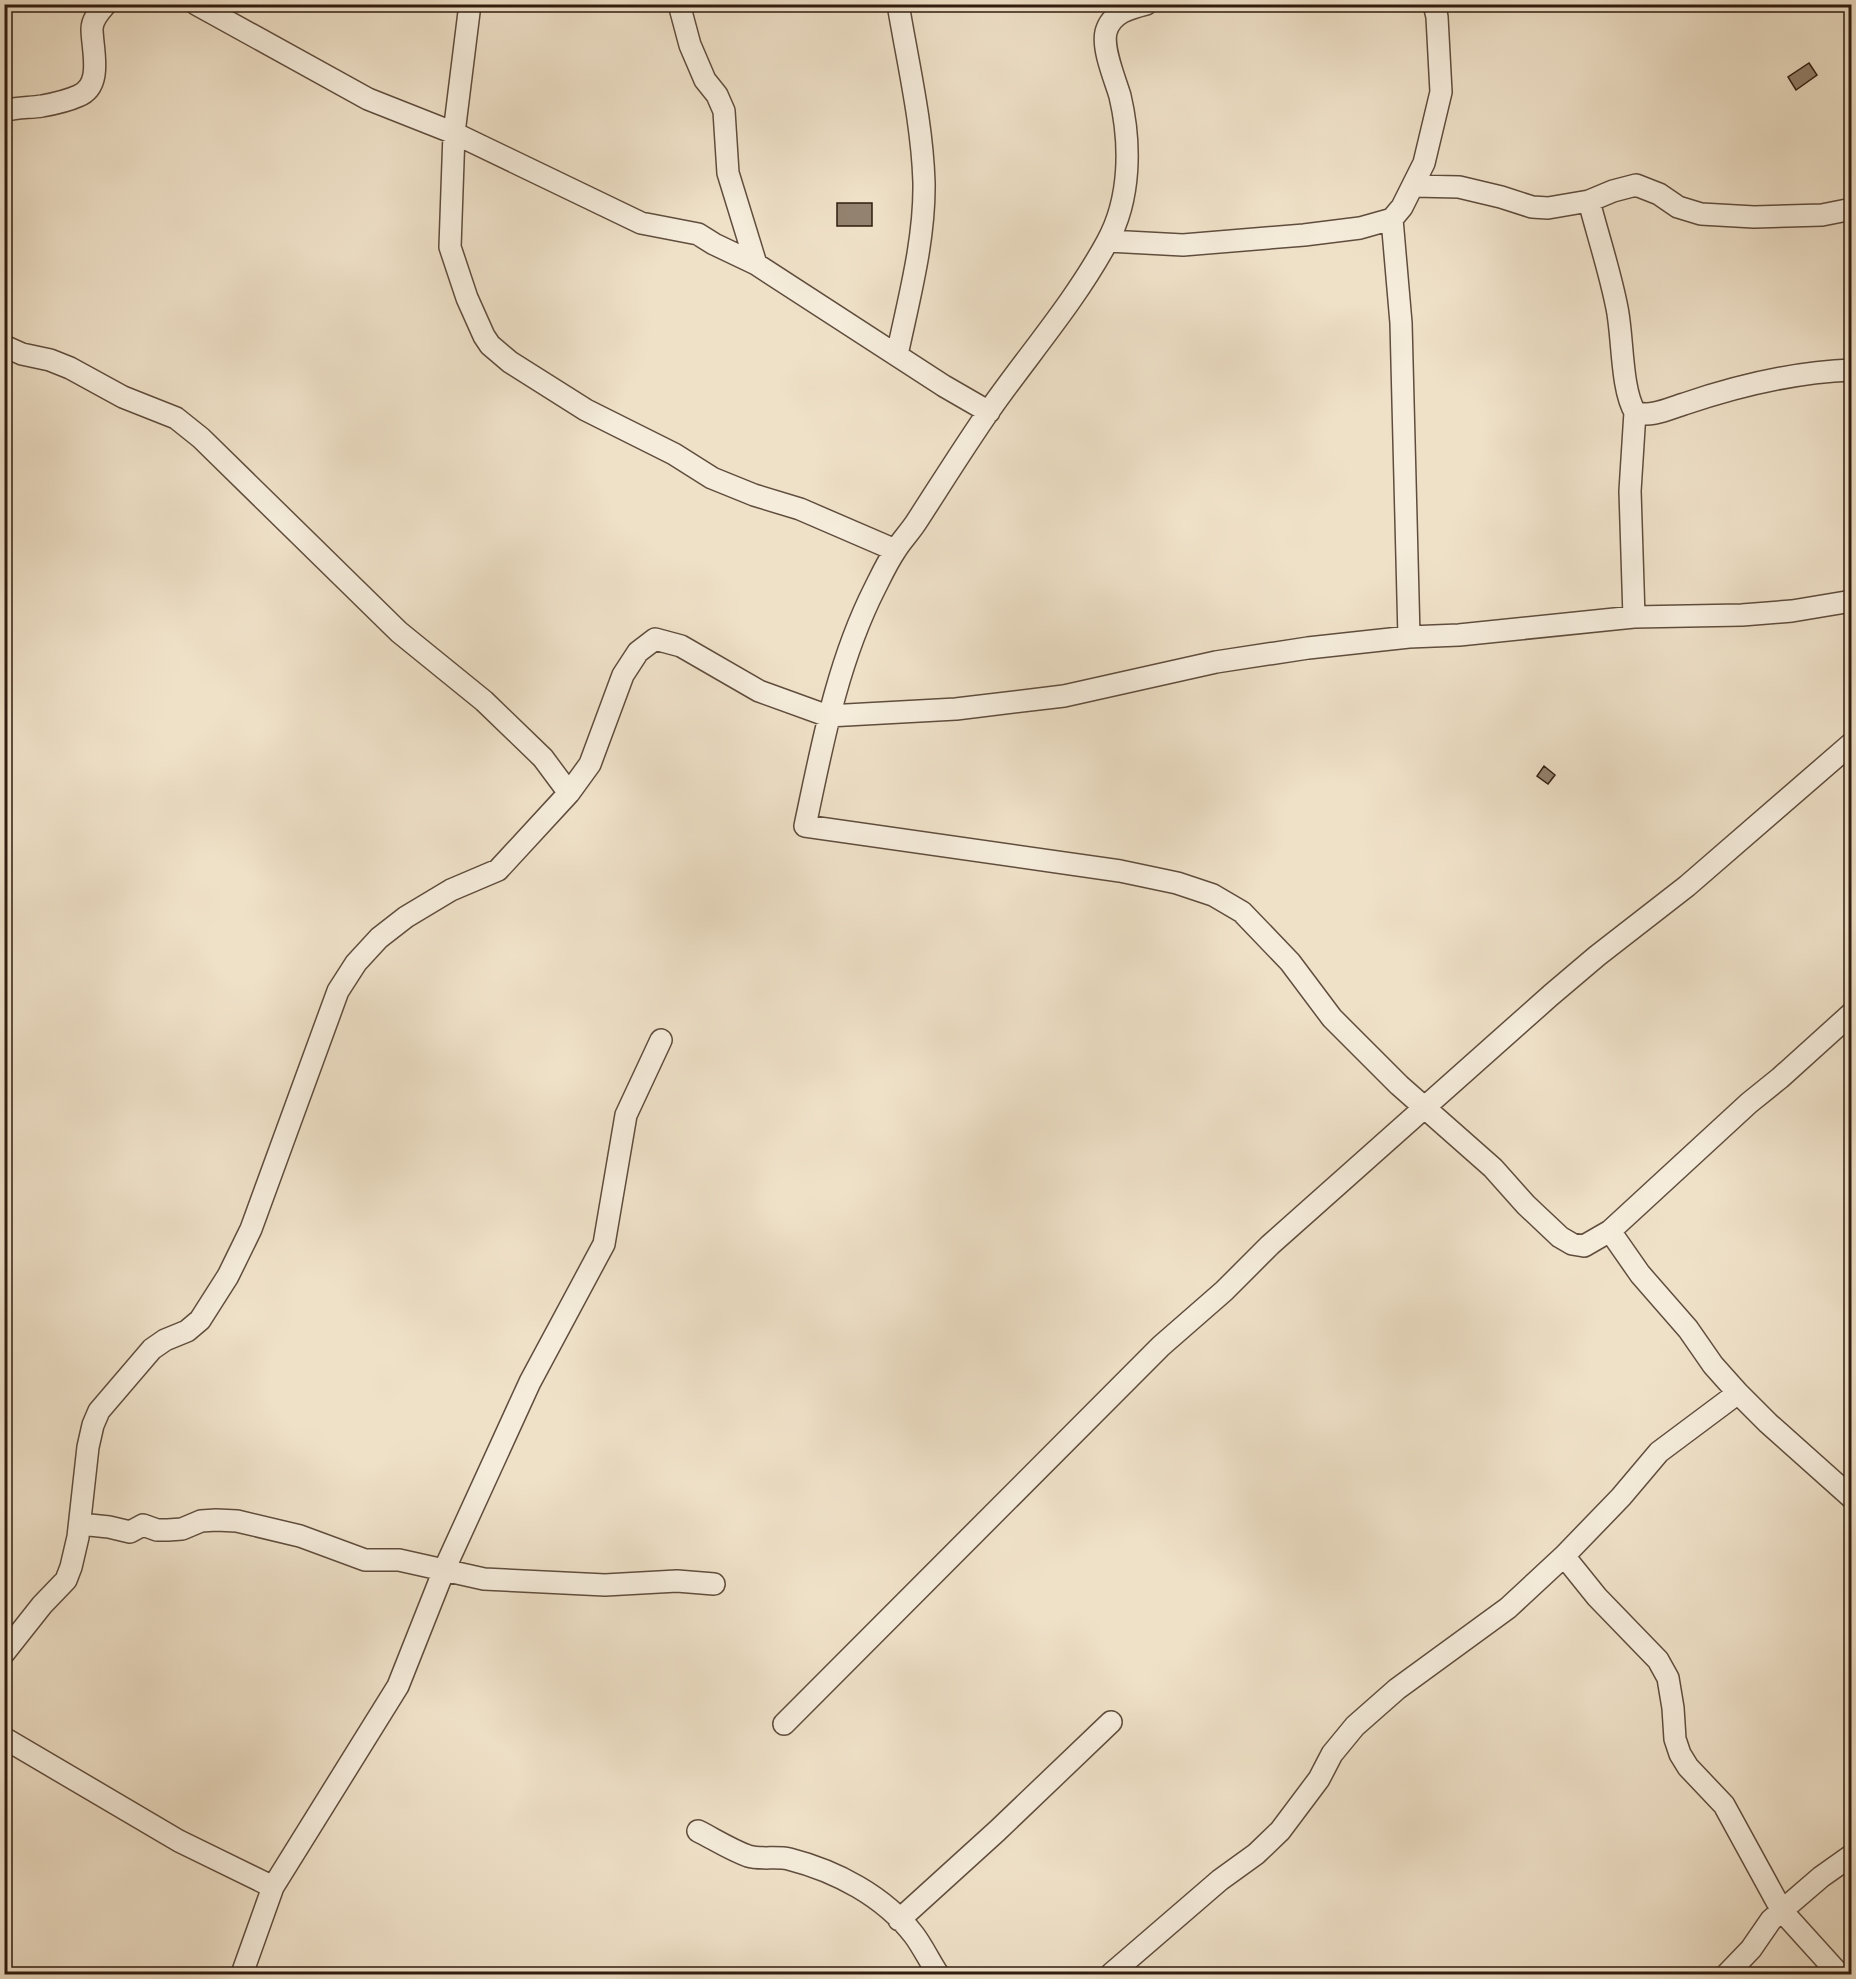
<svg xmlns="http://www.w3.org/2000/svg" width="1856" height="1979" font-family="'IM FELL French Canon',serif">
	<style>
		.building { fill: #93826f; stroke: #301c0f; stroke-width: 1.5 }
		.lines { fill: none; stroke-linecap: round; stroke-linejoin: round }
		.street-casing { stroke: #604d3d; stroke-width: 24 }
		.street { stroke: #f5ecdb; stroke-width: 21 }
	</style>
	<rect width="100%" height="100%" fill="#efe1c8"/>
	<filter id="stains"><feTurbulence type="fractalNoise" baseFrequency=".00333" numOctaves="4"/><feColorMatrix values="0 0 0 0 .2 0 0 0 0 .09 0 0 0 0 .02 0 0 0 .5 -.17"/></filter>
	<radialGradient id="worn" r=".72"><stop offset=".6" stop-color="#630" stop-opacity="0"/><stop offset="1" stop-color="#630" stop-opacity=".3"/></radialGradient>
	<path class="building" d="M1809,63l8,12 -21,15 -8,-13z
		M837,203h35v23h-35z
		M1544,766l11,9 -7,9 -11,-8z"/>
	<g class="lines">
		<defs>
			<path id="street" d="M196,4l172,95 86,34 187,90 57,11 16,10 42,20 188,122 45,26
				M470,4l-16,129 -4,114 17,51 17,38 6,9 20,17 76,48 88,44 38,24 42,17 46,14 95,41
				M679,4l11,41 15,35 12,15 7,16 4,62 28,91
				M1146,4c-16,4 -35,9 -40,28 -4,17 9,47 14,64 11,47 11,103 -13,146 -33,61 -79,113 -118,169 -25,36 -48,73 -72,110 -7,11 -16,20 -22,30 -8,12 -14,25 -20,37 -38,75 -53,158 -70,238l315,45 57,12 36,12 29,17 48,50 42,56 67,67 94,83 33,37 34,32 12,7 12,2 26,-15 139,-128 31,-25 72,-65
				M4,111c13,-4 25,-3 38,-5 11,-2 25,-5 36,-10 26,-10 14,-47 14,-67 0,-10 8,-18 14,-25
				M1414,186l45,1 42,10 31,10 16,1 41,-7 24,-10 23,-6 23,9 19,13 23,7 53,3 68,-2 30,-6
				M1589,201c9,35 21,71 28,107 6,29 4,81 18,104l-5,79 4,126
				M1392,219l9,104 8,314
				M1108,241l75,4 121,-10 56,-7 32,-9 10,-12 22,-44 17,-71 -4,-75 -3,-13
				M4,346l18,8 28,6 20,8 53,29 53,21 25,20 198,194 85,69 59,57 26,35
				M897,355c12,-57 28,-115 27,-173 -2,-60 -16,-118 -26,-178
				M1635,412c15,6 33,-3 49,-8 53,-18 111,-32 168,-34
				M1610,1231l30,43 48,55 25,36 25,28 30,30 84,75
				M80,1524l29,3 21,5 13,-7 14,5h11l14,-1 19,-8 15,-1 21,1 63,15 65,24h34l85,19 121,6 72,-4 37,3
				M1564,1556l33,41 61,63 10,18 5,30 2,31 5,15 8,13 36,38 58,106 57,63
				M4,1653l38,-48 24,-25 5,-13 7,-30 10,-90 5,-22 6,-14 53,-62 13,-9 22,-9 13,-11 28,-44 23,-47 87,-238 18,-28 23,-25 27,-21 45,-27 47,-20 71,-77 21,-29 33,-89 15,-23 17,-13 26,7 78,45 69,25 128,-7 108,-13 152,-34 92,-14 101,-11 50,-2 175,-18 108,-2 50,-4 60,-10
				M784,1724l377,-378 63,-55 46,-46 281,-250 46,-39 90,-70 165,-143
				M4,1738l175,103 94,46
				M698,1831c16,8 33,19 50,25 13,4 28,0 41,3 47,12 95,37 125,76 9,12 16,27 24,39
				M899,1920l98,-89 114,-109
				M243,1974v-3l30,-84 125,-201 46,-116 86,-188 74,-138 22,-129 35,-75
				M1111,1974l109,-94 36,-26 24,-23 39,-52 13,-25 23,-28 42,-37 111,-81 56,-52 57,-59 38,-45 79,-59
				M1727,1974l24,-25 20,-29 50,-43 31,-22"/>
		</defs>
		<use href="#street" class="street-casing"/>
		<use href="#street" class="street"/>
	</g>
	<rect width="1856" height="1979" fill="none" stroke="#efe1c8" stroke-width="24"/>
	<rect x="6" y="6" width="1844" height="1967" fill="none" stroke="#301c0f" stroke-width="3"/>
	<rect x="12" y="12" width="1832" height="1955" fill="none" stroke="#301c0f" stroke-width="1.5"/>
	<rect width="100%" height="100%" filter="url(#stains)"/>
	<rect width="100%" height="100%" fill="url(#worn)"/>
</svg>
